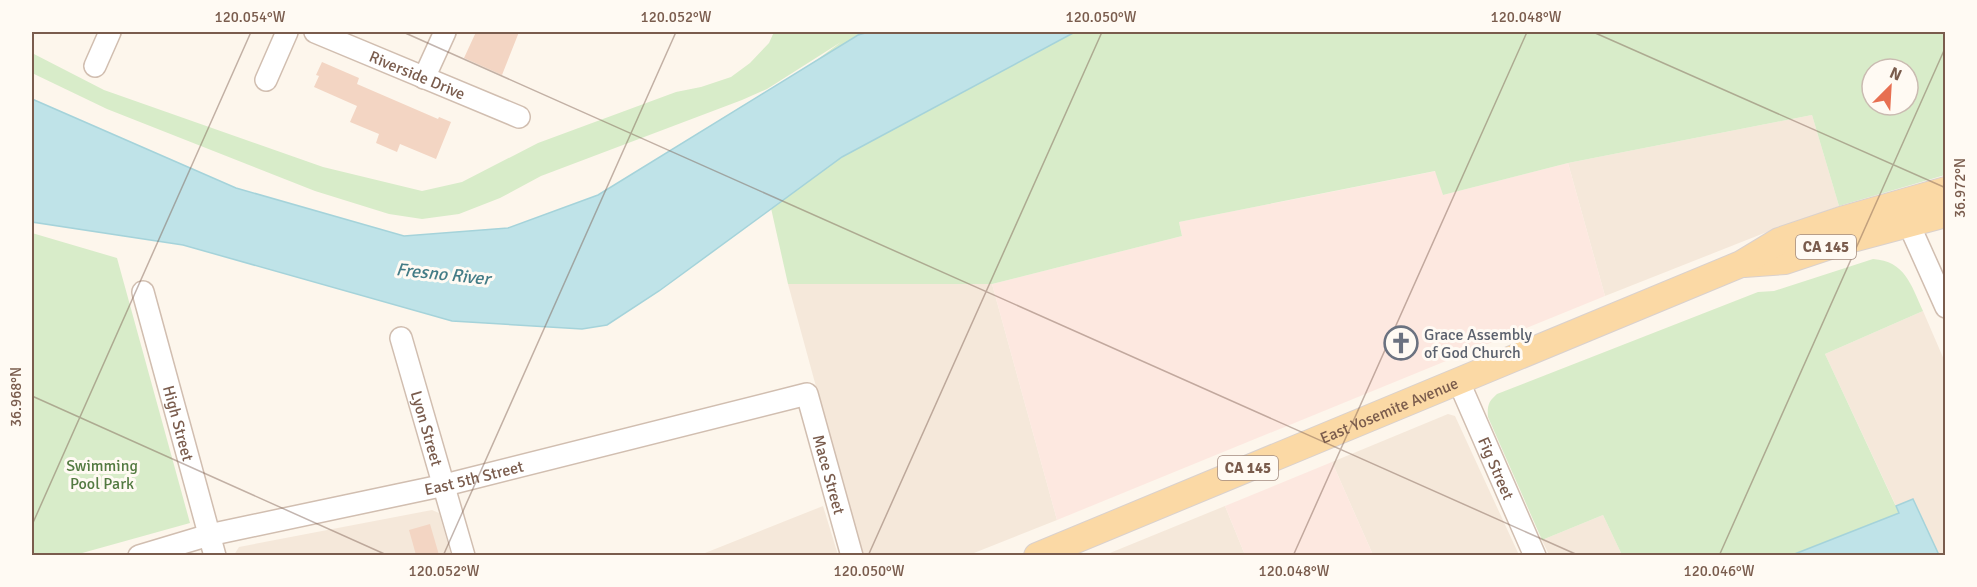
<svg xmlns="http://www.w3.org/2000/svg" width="1977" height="587" font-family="Signika,sans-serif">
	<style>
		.residential { fill: #f5e8da }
		.commercial { fill: #fde8e0 }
		.green { fill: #d8ecc9; fill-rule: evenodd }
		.water { fill: #bfe3e8; stroke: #a5d3da; stroke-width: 1.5 }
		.building { fill: #f3d5c3 }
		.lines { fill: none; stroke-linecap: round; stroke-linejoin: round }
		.minor-casing { stroke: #d1beb0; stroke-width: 24 }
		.major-casing { stroke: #dad1cd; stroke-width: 28 }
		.minor { stroke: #fff; stroke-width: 21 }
		.major { stroke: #fbd9a5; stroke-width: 26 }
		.ticks { fill: none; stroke: #7a5c4d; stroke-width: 1.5; stroke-opacity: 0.45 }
		.labels { text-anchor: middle; stroke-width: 6; stroke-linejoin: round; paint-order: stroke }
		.shield { fill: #fffaf3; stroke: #a28b7f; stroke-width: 1.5 }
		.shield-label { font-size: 15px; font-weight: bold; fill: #7a5c4d }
		.street-label { font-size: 16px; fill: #7a5c4d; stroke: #fffaf3 }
		.worship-label { font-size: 16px; fill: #5b616d; stroke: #fffaf3; text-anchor: start }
		.park-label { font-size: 16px; fill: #537a41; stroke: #fffaf3 }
		.water-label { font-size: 18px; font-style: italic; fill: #437c86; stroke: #fffaf3 }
		.neatline { fill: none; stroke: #7a5c4d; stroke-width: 2 }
		.ticks-label { font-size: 15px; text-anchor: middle; fill: #7a5c4d }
	</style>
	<rect width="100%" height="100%" fill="#fdf6ec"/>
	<path class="residential" d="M1812,115l27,91 -62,22 -172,68 -37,-133z
		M788,284h204l65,236 -88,35h-107z
		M1923,311l22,51v193h-6l-26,-56 -17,7 -71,-152z
		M1448,414l7,2 64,139h-146l-41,-93z
		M823,506l15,49h-138z
		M1225,506l20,49h-140z
		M432,510l7,3 12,42h-217l5,-8z
		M1603,515l19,40h-73l-7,-15z"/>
	<path class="commercial" d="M1568,163l37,133 -548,224 -65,-236 190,-48 -3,-14 257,-51 7,24z
		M1332,462l41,93h-128l-20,-49z"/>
	<path class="green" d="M774,32h72l6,2 6,-2h1087v143l-106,31 -27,-91 -244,48 -125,32 -8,-24 -256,51 3,14 -190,48h-204l-39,-174 92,-68 -74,47 -25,11 -201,76 -41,22 -41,16 -37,5 -33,-5 -74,-23 -208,-82 -75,-36v-20l72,37 219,77 99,24 40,-9 76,-39 138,-51 25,-5 30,-10 19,-14 19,-20zM1872,69h36v36h-36z
		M32,233l85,25 73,265 -115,32h-43z
		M1873,259c32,2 38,26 50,52l-98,43 74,159 -107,42h-170l-19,-40 -61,25 -54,-123c-1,-12 1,-16 9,-23l261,-102 16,-1z"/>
	<path class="water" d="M869,32h206l-233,125 -183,134 -52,34 -25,4 -130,-8 -269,-76 -151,-23v-123l204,89 168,48 104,-8 90,-33 260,-160z
		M1913,499l26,56h-147l107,-42 -3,-7z"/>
	<path class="building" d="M476,32h43l-17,43 -38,-17z
		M322,62l37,16 -2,6 81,35 1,-2 12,5 -15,37 -36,-15 -3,8 -21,-9 3,-9 -29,-12 7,-16 -43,-19 5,-11 -3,-1z
		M430,524l9,31h-23l-7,-25z"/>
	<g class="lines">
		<defs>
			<g id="minor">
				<path id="s1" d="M315,32l204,85"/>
				<path d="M95,66l15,-34"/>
				<path d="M424,78l21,-46"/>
				<path d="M266,80l21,-48"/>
				<path d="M1902,209l44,98"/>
				<path id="s2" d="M143,292l72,264"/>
				<path id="s3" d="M401,338l63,218"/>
				<path id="s4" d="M1458,380l77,176"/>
				<path id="s5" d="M139,556l70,-21 236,-50 362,-91 45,162"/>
			</g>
			<g id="major">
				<path d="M1744,264l41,-3 60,-20 101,-27"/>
				<path id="s6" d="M1037,556l704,-292 38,-23 62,-21 105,-30"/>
			</g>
		</defs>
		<use href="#minor" class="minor-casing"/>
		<use href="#major" class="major-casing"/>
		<use href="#minor" class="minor"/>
		<use href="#major" class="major"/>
	</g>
	<path class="ticks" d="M403,32l1177,524M1593,32l353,156M32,396l357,160M32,525l219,-493M443,556l233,-524M868,556l234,-524M1293,556l234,-524M1719,556l227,-510"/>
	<defs>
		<symbol id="church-ring" viewBox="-11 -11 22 22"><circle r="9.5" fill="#fffaf3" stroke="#6b7280" stroke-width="1.5"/><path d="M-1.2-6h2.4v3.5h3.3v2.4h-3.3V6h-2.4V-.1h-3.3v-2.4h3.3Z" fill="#6b7280"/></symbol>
	</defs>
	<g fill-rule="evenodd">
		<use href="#church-ring" x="1382" y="324" width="38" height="38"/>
	</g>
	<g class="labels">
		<g class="shield">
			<rect x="1796" y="235" width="60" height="24" rx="4.5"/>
			<rect x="1218" y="456" width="60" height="24" rx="4.5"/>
		</g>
		<g class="shield-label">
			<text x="1826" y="252">CA 145</text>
			<text x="1248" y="473">CA 145</text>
		</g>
		<g class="street-label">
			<text dy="6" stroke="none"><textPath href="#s1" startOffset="111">Riverside Drive</textPath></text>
			<text dy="6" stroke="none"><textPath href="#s6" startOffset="381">East Yosemite Avenue</textPath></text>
			<text dy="6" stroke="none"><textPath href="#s2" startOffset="136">High Street</textPath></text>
			<text dy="6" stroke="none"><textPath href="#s3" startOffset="94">Lyon Street</textPath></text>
			<text dy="6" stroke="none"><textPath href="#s4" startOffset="96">Fig Street</textPath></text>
			<text dy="6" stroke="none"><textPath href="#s5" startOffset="771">Mace Street</textPath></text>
			<text dy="6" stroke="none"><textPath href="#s5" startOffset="344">East 5th Street</textPath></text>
		</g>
		<g class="worship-label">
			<text x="1424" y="340">Grace Assembly<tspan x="1424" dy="18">of God Church</tspan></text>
		</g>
		<g class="park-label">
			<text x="102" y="471">Swimming<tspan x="102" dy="18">Pool Park</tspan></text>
		</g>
		<g class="water-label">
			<text transform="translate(443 274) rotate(6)" y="6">Fresno River</text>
		</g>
	</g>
	<rect width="1977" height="587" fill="none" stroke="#fffaf3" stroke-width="66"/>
	<g transform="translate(1890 87) rotate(24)"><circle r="28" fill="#fffaf3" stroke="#cabbb1" stroke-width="1.5"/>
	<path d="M0-4.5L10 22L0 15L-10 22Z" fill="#e76f51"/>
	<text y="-9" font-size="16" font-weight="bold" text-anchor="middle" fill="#7a5c4d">N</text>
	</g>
	<rect x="33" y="33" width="1911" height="521" class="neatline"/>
	<g class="ticks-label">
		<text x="250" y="22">120.054°W</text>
		<text x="676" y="22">120.052°W</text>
		<text x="1101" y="22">120.050°W</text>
		<text x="1526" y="22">120.048°W</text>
		<text transform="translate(1960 188) rotate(-90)" y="5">36.972°N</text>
		<text transform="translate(16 397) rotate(-90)" y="5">36.968°N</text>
		<text x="444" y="576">120.052°W</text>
		<text x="869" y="576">120.050°W</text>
		<text x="1294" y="576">120.048°W</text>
		<text x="1719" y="576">120.046°W</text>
	</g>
</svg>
